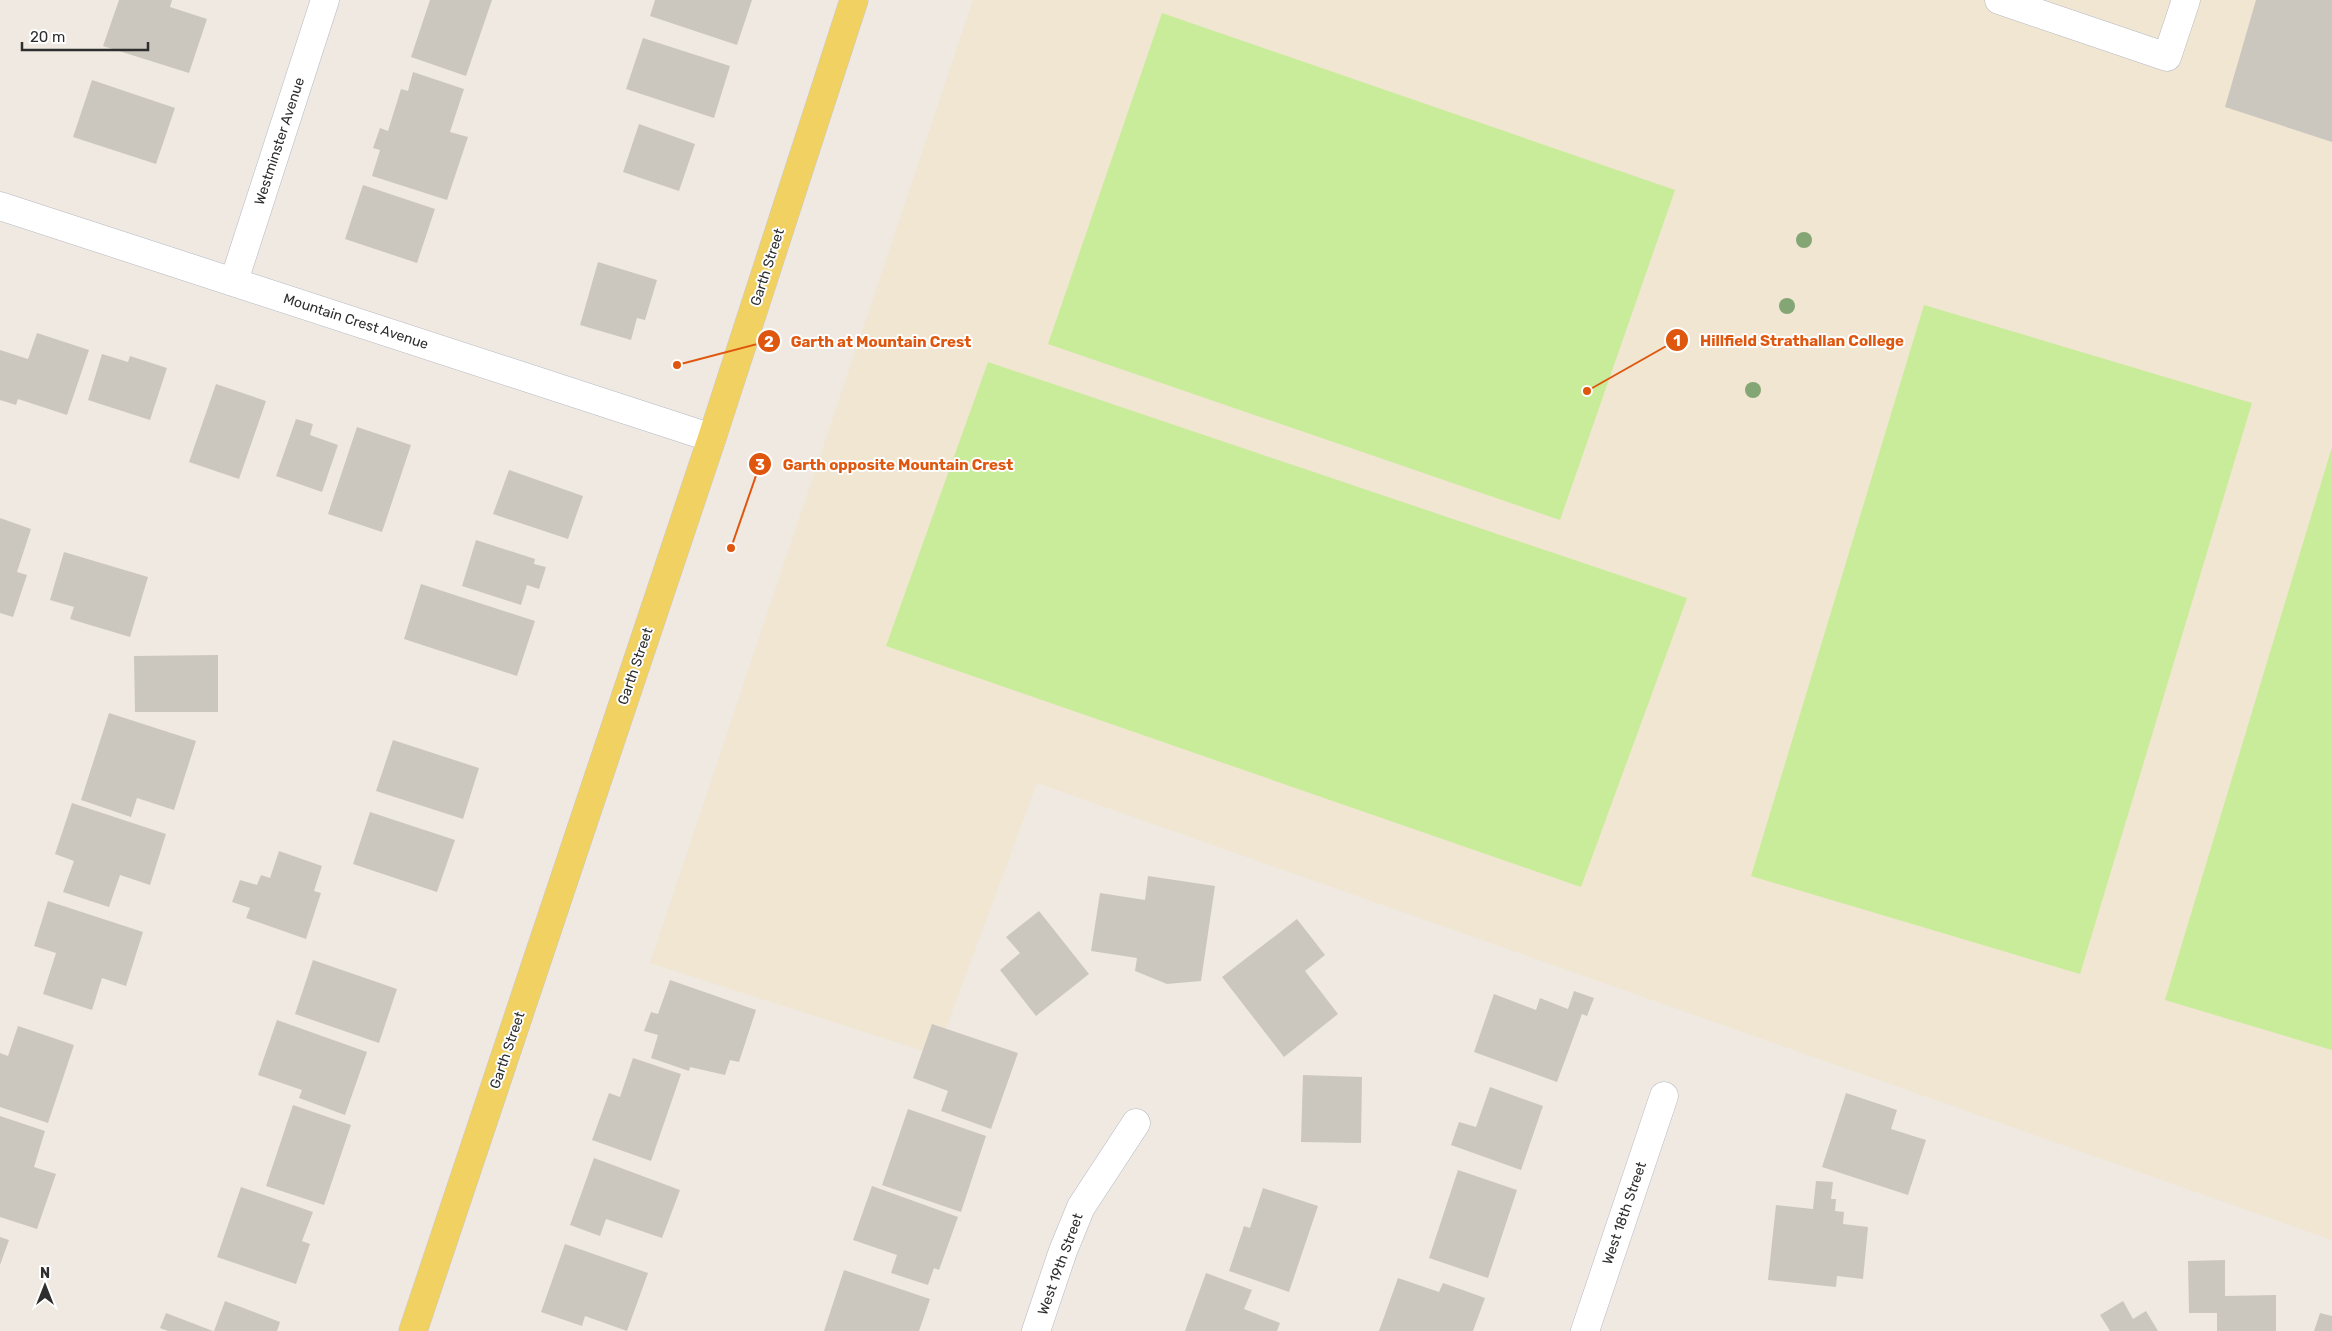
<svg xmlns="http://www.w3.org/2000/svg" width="2332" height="1331" font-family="Rubik,sans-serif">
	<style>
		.education { fill: #f0e6d1 }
		.pitch { fill: #c9ec9a }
		.building { fill: #cbc7bf }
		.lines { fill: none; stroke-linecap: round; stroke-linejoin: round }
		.minor-casing { stroke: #b4b7c1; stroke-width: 29 }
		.major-casing { stroke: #c9c9c9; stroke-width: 29 }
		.minor { stroke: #fff; stroke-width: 28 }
		.major { stroke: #f2d163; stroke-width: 28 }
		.tree { fill: #84a574 }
		.labels { text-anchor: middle; stroke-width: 4; stroke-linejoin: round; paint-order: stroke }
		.street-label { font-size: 14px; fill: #2e2e2e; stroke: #fff }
		.leader { fill: none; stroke: #df570e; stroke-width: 2 }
		.callout-dot { fill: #df570e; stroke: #fff; stroke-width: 2 }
		.mark-label { font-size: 15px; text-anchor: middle; font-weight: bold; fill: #fff }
		.callout-label { font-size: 15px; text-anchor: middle; font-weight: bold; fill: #df570e; stroke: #fff; stroke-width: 4; stroke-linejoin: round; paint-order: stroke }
	</style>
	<rect width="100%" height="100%" fill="#efe9e1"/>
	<path class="education" d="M973,0h1359v1240l-1295,-457 -101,272 -286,-92z"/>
	<path class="pitch" d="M1162,13l513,177 -115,330 -512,-176z
		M1924,305l328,98 -172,571 -329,-98z
		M988,362l699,236 -106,289 -695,-241z
		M2332,447v603l-167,-50z"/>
	<path class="building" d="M119,0h53l-2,7 37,12 -18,54 -86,-27z
		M430,0h62l-26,76 -55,-19z
		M655,0h97l-15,45 -87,-29z
		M2256,0h76v142l-107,-35z
		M643,38l87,28 -16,52 -88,-29z
		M413,72l51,17 -14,43 18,5 -21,63 -75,-24 8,-26 -7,-2 7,-20 8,3 13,-42 7,2z
		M92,80l83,28 -19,56 -83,-27z
		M639,124l56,20 -16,47 -56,-19z
		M363,185l72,24 -18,54 -72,-24z
		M598,262l59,18 -12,40 -8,-2 -6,22 -51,-15z
		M37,333l52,17 -22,65 -49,-16 -2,6 -16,-5v-50l28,9z
		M102,354l26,8 2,-6 37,12 -17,52 -62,-20z
		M216,384l50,17 -27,78 -50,-17z
		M296,419l17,5 -3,11 28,10 -16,47 -46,-16z
		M357,427l54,18 -29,87 -54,-18z
		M509,470l74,26 -15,43 -75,-25z
		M0,518l31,11 -14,43 10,3 -14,42 -13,-4z
		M476,540l59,19 -1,5 12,3 -7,22 -12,-4 -6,20 -59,-19z
		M64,552l84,25 -18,60 -60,-18 4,-12 -24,-7z
		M421,584l114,37 -18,55 -113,-37z
		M218,655v57h-83l-1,-56z
		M109,713l87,28 -22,69 -37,-12 -6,19 -50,-17z
		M393,740l86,28 -16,51 -87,-28z
		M72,803l94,31 -16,51 -30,-10 -11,32 -46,-15 11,-31 -19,-7z
		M370,812l85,28 -18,52 -84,-28z
		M279,851l43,15 -8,25 7,2 -15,46 -60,-21 4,-10 -18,-6 8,-22 17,5 4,-10 9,3z
		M1148,876l67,10 -14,95 -34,3 -32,-13 2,-13 -46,-7 9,-58 45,7z
		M48,901l95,31 -17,54 -24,-8 -10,32 -49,-16 13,-41 -22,-7z
		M1039,911l50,63 -53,42 -36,-46 20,-17 -14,-16z
		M1297,919l28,36 -20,16 33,43 -54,43 -62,-80z
		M313,960l84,29 -18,54 -84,-29z
		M670,980l86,30 -17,52 -9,-2 -5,15 -35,-8 -1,4 -38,-13 7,-23 -14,-4 7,-19 7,2z
		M1574,991l20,7 -7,18 -5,-2 -25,68 -83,-30 20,-58 42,16 4,-12 28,11z
		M277,1020l90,32 -22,63 -46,-17 3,-8 -44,-15z
		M932,1024l86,29 -27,76 -50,-18 7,-20 -35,-13z
		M18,1026l56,19 -26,78 -48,-16v-54l8,3z
		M633,1058l48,16 -30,87 -59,-21 17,-47 11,4z
		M1303,1075l59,2 -1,66 -60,-1z
		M1490,1087l53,19 -22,64 -70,-25 8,-23 17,5z
		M1846,1093l51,17 -6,19 35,11 -18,55 -86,-28z
		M293,1105l58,20 -27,80 -58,-19z
		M908,1109l78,27 -25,76 -79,-27z
		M0,1116l45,15 -11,36 22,7 -19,55 -37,-12z
		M594,1158l86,32 -18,48 -56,-19 -6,17 -30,-11z
		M1458,1170l59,20 -29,88 -59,-20z
		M1816,1181l17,1 -2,17h5l-1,12 9,1 -1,12 25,3 -5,52 -26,-3 -1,11 -68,-7 8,-75 37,4z
		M872,1186l86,31 -19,53 -5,-2 -6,17 -37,-12 6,-18 -44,-15z
		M241,1187l72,25 -11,29 8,3 -14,40 -79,-27z
		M1263,1188l55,18 -29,86 -60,-21 15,-45 6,2z
		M0,1237l9,3 -9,25z
		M565,1244l83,29 -21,58 -42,-15 -3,10 -41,-14z
		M2225,1260v36l51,-1v36h-59v-18h-28l-1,-52z
		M844,1270l86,29 -11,32h-95z
		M1206,1273l46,17 -8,19 36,14 -3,8h-92z
		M1398,1278l41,14 4,-9 42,15 -12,33h-94z
		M225,1301l55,21 -3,9h-63z
		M2123,1301l10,18 13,-8 12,20h-48l-10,-16z
		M166,1313l47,18h-45l-8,-3z
		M2320,1313l12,3v15h-18z"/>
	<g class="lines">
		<defs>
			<path id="minor" d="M1999,0l168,57 19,-57
				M0,206l712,232
				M234,281l91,-281
				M1036,1331l27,-80 18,-44 55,-84
				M1585,1331l79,-235"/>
			<path id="major" d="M413,1331l299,-893 142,-438"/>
		</defs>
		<use href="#minor" class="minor-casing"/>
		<use href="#major" class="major-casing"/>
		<use href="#minor" class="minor"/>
		<use href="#major" class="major"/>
	</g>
	<g class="tree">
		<circle cx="1804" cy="240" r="8"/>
		<circle cx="1787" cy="306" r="8"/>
		<circle cx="1753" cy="390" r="8"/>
	</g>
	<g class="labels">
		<g class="street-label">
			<text transform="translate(279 141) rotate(-72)" y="5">Westminster Avenue</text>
			<text transform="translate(767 267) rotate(-72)" y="5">Garth Street</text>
			<text transform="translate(356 321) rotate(18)" y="5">Mountain Crest Avenue</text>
			<text transform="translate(635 666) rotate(-71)" y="5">Garth Street</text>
			<text transform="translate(507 1050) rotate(-71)" y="5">Garth Street</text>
			<text transform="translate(1624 1213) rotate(-71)" y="5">West 18th Street</text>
			<text transform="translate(1060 1264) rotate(-70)" y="5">West 19th Street</text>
		</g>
	</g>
	<path class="leader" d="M1587 391L1677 340M677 365L769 341M731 548L760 464"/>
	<g class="callout-dot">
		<circle cx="1587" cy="391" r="5"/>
		<circle cx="677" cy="365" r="5"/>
		<circle cx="731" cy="548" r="5"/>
		<circle cx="1677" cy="340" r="12"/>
		<circle cx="769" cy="341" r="12"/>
		<circle cx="760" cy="464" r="12"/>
	</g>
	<g class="mark-label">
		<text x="1677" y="346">1</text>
		<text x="769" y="347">2</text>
		<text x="760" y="470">3</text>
	</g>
	<g class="callout-label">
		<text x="1802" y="346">Hillfield Strathallan College</text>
		<text x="881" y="347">Garth at Mountain Crest</text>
		<text x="898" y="470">Garth opposite Mountain Crest</text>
	</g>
	<g transform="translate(45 1286)" stroke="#ffffff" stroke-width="4" paint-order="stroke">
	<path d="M0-4L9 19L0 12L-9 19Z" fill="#2e2e2e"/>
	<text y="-8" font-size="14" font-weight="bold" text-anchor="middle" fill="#2e2e2e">N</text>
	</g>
	<path d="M22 42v8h126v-8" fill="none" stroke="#2e2e2e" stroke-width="2.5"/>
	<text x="30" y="42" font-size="15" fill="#2e2e2e" stroke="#ffffff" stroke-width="4" paint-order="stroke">20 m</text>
</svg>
